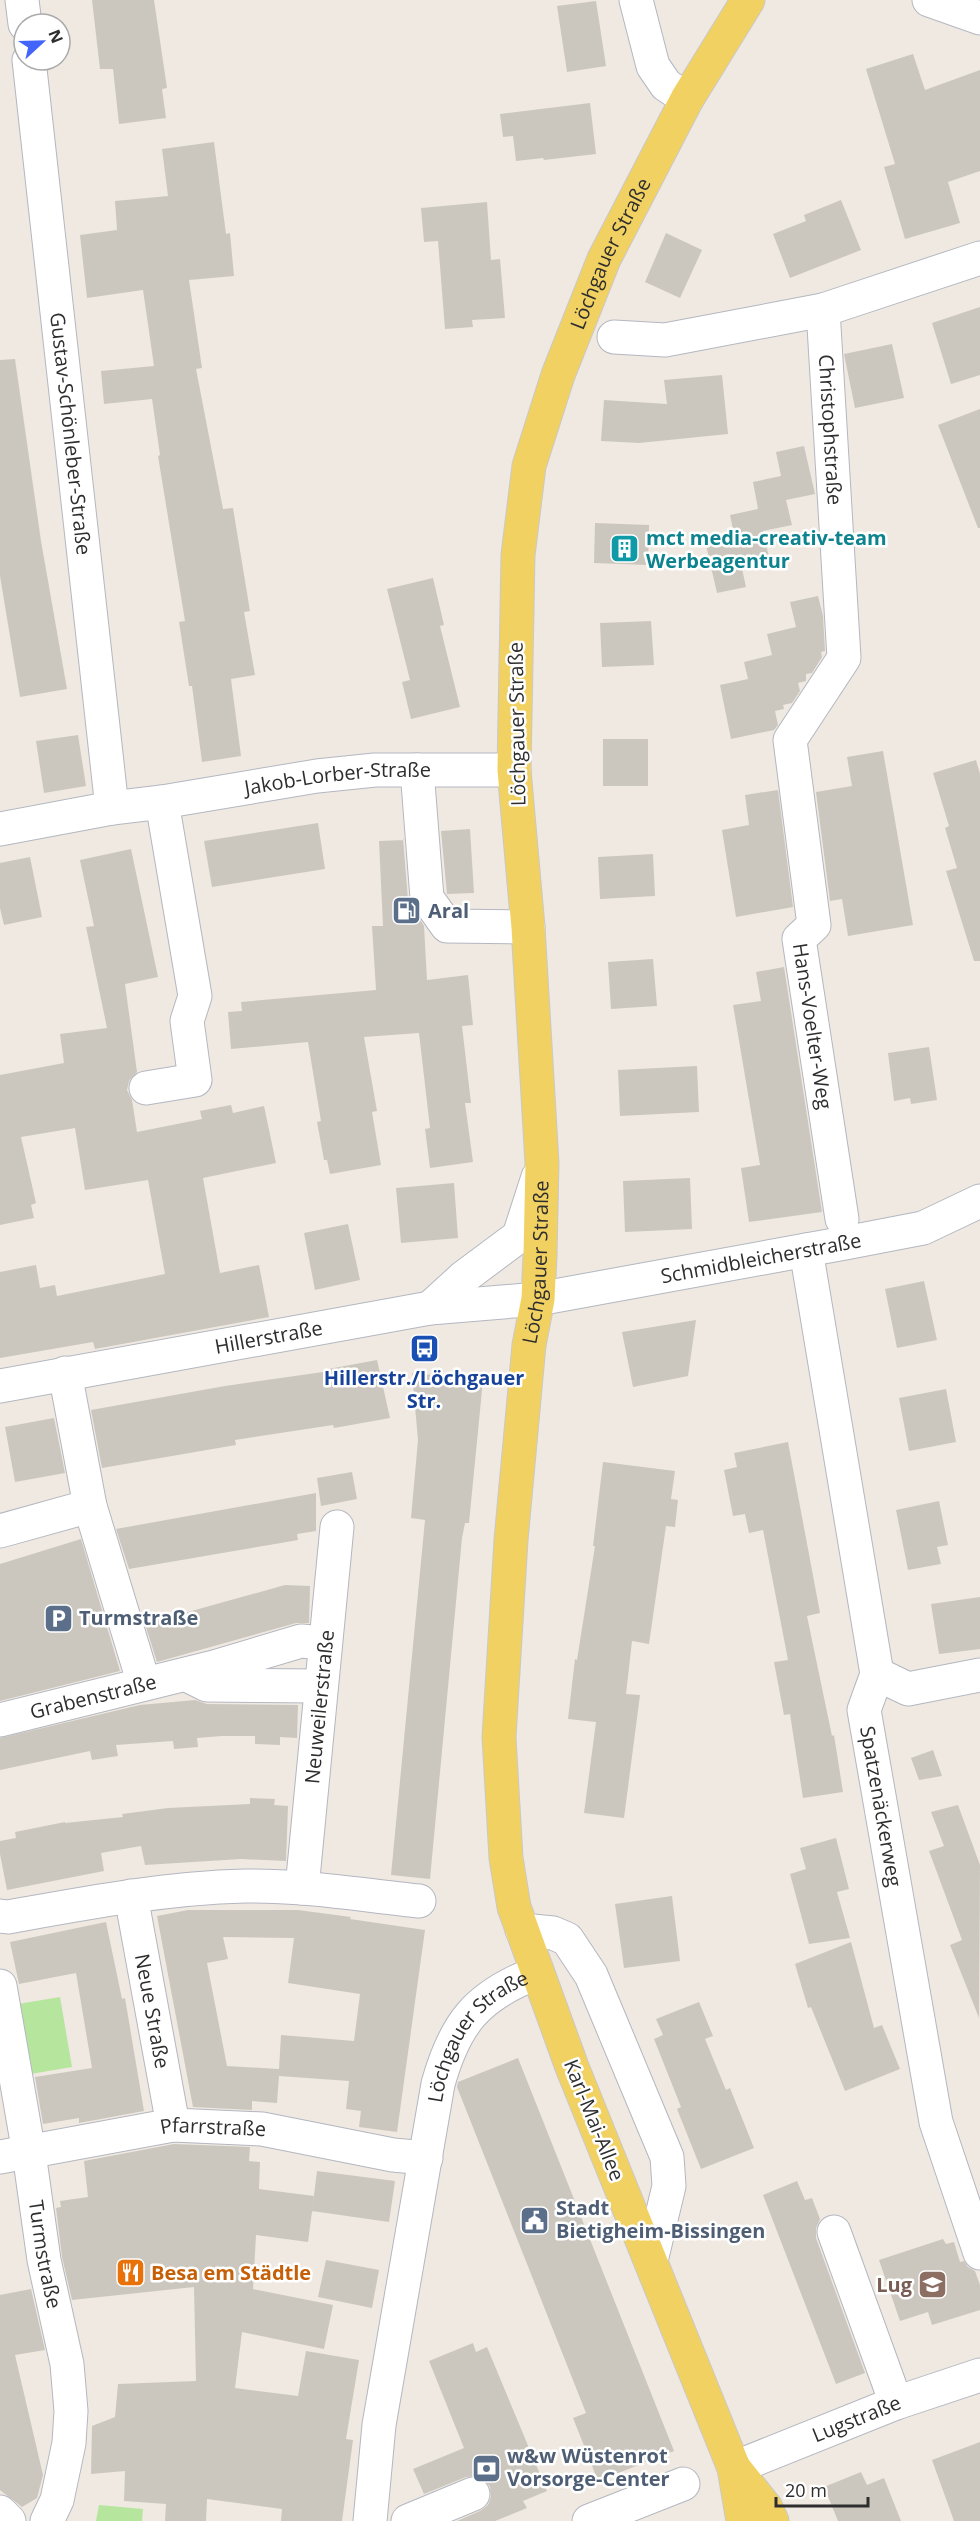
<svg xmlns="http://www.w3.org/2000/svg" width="980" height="2521" font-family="'Open Sans',sans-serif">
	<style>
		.green { fill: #b6e59e }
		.building { fill: #cbc7bf; fill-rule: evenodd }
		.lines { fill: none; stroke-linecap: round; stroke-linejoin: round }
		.minor-casing { stroke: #b4b7c1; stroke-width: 35 }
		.major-casing { stroke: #c9c9c9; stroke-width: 35 }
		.minor { stroke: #fff; stroke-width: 33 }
		.major { stroke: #f2d163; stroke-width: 33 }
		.labels { text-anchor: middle; stroke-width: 5; stroke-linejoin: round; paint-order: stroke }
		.street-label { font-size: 20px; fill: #2e2e2e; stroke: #fff }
		.culture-label { font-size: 20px; font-weight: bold; fill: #0d838f; stroke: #fff; text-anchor: start }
		.service-label { font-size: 20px; font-weight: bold; fill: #4e5e75; stroke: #fff; text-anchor: start }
		.transit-label { font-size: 20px; font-weight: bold; fill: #164399; stroke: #fff }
		.food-label { font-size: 20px; font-weight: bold; fill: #c56008; stroke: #fff; text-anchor: start }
		.education-label { font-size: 20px; font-weight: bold; fill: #785e54; stroke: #fff; text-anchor: end }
	</style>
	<rect width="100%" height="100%" fill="#efe9e1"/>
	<path class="green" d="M60,1997l12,70 -47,8 -13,-70z
		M99,2505l44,4 -1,12h-46z"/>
	<path class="building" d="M92,0h62l13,88 -5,1 4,29 -47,6 -6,-55h-13z
		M596,1l10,65 -39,6 -10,-66z
		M913,54l12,36 55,-20v101l-32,11 12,41 -55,16 -21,-72 11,-3 -29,-95z
		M590,103l6,51 -52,6 -1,-2 -27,3 -3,-25 -10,1 -3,-23z
		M214,142l12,92 4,-1 4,43 -45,4 13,88 -6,1 27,140 10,-1 17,103 -6,1 11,63 -24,4 10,77 -39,6 -10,-76h-3l-10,-64 6,-1 -27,-165 2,-1 -8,-56 -48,5 -3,-33 53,-5 -11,-76 -56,8 -7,-63 37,-5 -2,-29 53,-5 -6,-47z
		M841,200l20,50 -71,28 -17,-44 33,-13 -2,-6z
		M487,202l4,58 9,-1 5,59 -33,2 1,7 -28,2 -7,-88 -14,1 -3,-34z
		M666,233l36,17 -22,48 -35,-16z
		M980,307v68l-29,9 -19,-61z
		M892,344l12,54 -49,10 -11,-54z
		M15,359l26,182 26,148 -47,8 -20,-121v-216z
		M722,375l6,59 -89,9 -38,-2 3,-41 63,4 -3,-24z
		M980,409v119h-2l-40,-103z
		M804,446l11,48 -29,6 6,25 -29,6 6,26 -28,7 5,23 -29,6 -11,-48 29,-6 -5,-24 28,-6 -5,-27 28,-6 -5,-24z
		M595,523l54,2 -1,40 -54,-2z
		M433,578l11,47 -4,1 20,81 -49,12 -9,-37 8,-2 -23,-91z
		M818,596l5,20 2,35 -4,1 1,5 -10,16 -6,1v7l-8,2 2,8 -8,12 -9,2 1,4 -9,2 3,14 -4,5 -43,9 -11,-54 28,-6 -4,-17 28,-7 -5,-21 29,-7 -6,-25z
		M651,621l3,44 -52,2 -2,-44z
		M78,735l8,51 -42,7 -8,-52z
		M603,739h45v47h-45z
		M883,751l30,174 -65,11 -6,-37 -12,2 -14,-109 36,-6 -5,-29z
		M976,760l4,14v187h-6l-28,-90 11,-3 -12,-40 4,-2 -16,-53z
		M778,790l15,117 -57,10 -14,-87 27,-5 -4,-30z
		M318,823l7,46 -113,18 -8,-46z
		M470,829l4,64 -27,1 -6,-63z
		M403,838l5,62 16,26 3,54 41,-5 5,50 -11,1 9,77h-6l8,59 -43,6 -5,-39 5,-1 -11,-95 -55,4 13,74 -5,1 9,53 -51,9 -3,-14h-3l-7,-38 4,-1 -13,-79 -77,7 -3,-37 14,-1 -1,-9 135,-12 -4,-64h11l-4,-85 25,-1z
		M131,849l27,128 -33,7 12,88 -8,9 -2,9 5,10 5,32 65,-13 -2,-8 31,-6 2,8 31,-7 12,57 -73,15 17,95 39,-8 10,52 -174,32 -2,-7 -93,16v-86l36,-7 4,23 15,-3 2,11 108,-22 -17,-94 -63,10 -10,-62 -54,9 15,66 -5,2 3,13 -34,7v-150l64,-12 -4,-29 47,-6 -21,-101 8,-1 -14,-66z
		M653,854l2,42 -55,3 -2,-42z
		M30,857l12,60 -38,8 -4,-17v-45z
		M653,959l4,47 -46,3 -3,-47z
		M784,967l38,245 -73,10 -8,-54 19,-3 -27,-160 28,-4 -5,-29z
		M929,1047l8,53 -26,4 -1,-6 -16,3 -6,-48z
		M697,1066l2,46 -79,4 -2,-46z
		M690,1178l2,51 -67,3 -2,-51z
		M454,1183l4,55 -57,5 -5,-55z
		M348,1224l12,56 -45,10 -11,-57z
		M924,1281l13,59 -40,8 -12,-59z
		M696,1320l-8,56 -55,11 -11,-55z
		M377,1360l13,58 -56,10 -1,-3 -98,15 1,5 -134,23 -11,-58 134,-24 98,-14v-2z
		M412,1373l71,7 -14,143h-4l-3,15 -32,341 -39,-4 34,-355 -14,-2 7,-78z
		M946,1389l10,53 -47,9 -10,-53z
		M54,1418l11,55 -50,9 -10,-55z
		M788,1442l32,171 -13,3 25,120 2,-1 9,57 -40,6 -13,-84 -6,1 -10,-53 14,-2 -25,-130 -14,3 -4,-19 -12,2 -9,-46 13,-3 -3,-14z
		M603,1462l72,9 -4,28 7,1 -3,27 -9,-1 -17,118 -17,-3 -6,53 14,1 -16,123 -40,-5 12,-91 -28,-3 7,-60 2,1 18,-114h-2z
		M352,1472l5,27 -36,7 -4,-28z
		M316,1493v38l-19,3 1,6 -23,4 -146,25 -13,-40z
		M939,1501l9,44 -11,2 4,17 -33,6 -12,-60z
		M81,1539l39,132 -120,30v-137z
		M285,1585l25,1 -1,37h-13l-139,39 -12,-38z
		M980,1597v52l-41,5 -8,-50z
		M195,1700l12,4 91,1 -1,33 -17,-1v8l-25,-1v-8h-33l-25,2 1,9 -24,2 -1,-8 -57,4 2,11 -26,4 -2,-9 -90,19v-32l140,-33z
		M933,1750l9,26 -23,4 -8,-22z
		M250,1798l25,1 -1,6 14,1 -2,55 -45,-2 -96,6 -4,-19 -40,7 3,18 -97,19 -7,-36v-13l16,-3 -1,-6 50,-10v1l58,-6 -1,-3 46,-6 82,-4z
		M958,1805l22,60 -1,153 -29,-73 12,-5 -33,-89 15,-5 -13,-34z
		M836,1838l13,51 -12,3 13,46 -41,6 -19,-70 16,-5 -6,-21z
		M672,1896l8,65 -56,7 -9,-64z
		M188,1910h110l53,7 -1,2 75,11 -28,202 -38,-5 2,-16 -15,-2 3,-28 -70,-5 -2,27 -25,-2v9l-59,-3 -36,-191zM223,1937l71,1 -6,45 72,11 -6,47 -73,-6 -2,34 -52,-3 -20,-103 21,-4z
		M106,1922l16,77 3,-1 19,113 -65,12v-5l-36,6 -8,-47 57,-9 -16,-95 -57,11 -9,-42z
		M851,1942l23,86 8,-3 18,44 -55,22 -34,-84 -3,1 -13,-44z
		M699,2002l14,34 -8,3 21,51 4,-2 24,60 -53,21 -24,-60 4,-2 -27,-68 9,-4 -7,-16z
		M518,2058l156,393 -76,30 -25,-63 13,-5 -129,-326 1,-5z
		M174,2144l76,3 -1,14 11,1 -1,27 55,7 -6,46 -52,-7 -3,54 80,16 -9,44 -82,-17 -7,56 63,8 8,-45 53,9 -13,79 7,1 -11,81h-61l1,-12 -75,-10 -1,22h-41l1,-17 -42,-3 1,-30 -34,3 1,-48 23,-9 3,-33 78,-3 -2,-94 -122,13 -10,-43 -6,-49 5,-1 -1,-6 28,-4 -4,-36z
		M317,2171l78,10 -6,41 -77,-11z
		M797,2181l8,19 7,-2 8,21 -4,9v10l49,135 -29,11 -73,-189z
		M943,2239l3,5 8,-2 6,20 4,-1 4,6 7,4 5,14v25l-48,15 -4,-13 -28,9 -21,-61z
		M326,2260l53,10 -7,38 -54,-11z
		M31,2289l14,61 -30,5 28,120 -6,23 -15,9 -22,-17v-195z
		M473,2343l3,9 11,-5 60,144 -24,10 4,7 -32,13h-38l23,-10 8,-6 3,-8 -1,-10 -6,-8 -8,-3 -10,1 -42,17 -11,-25 51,-21 -35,-87z
		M980,2442v79h-26l-22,-61z
		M861,2472l6,13 17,-7 17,43h-63l-14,-34z"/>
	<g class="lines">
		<defs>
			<g id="minor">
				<path d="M22,0l3,24"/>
				<path d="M636,0l17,66 13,19 21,14"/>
				<path d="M929,0l51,18"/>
				<path id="s1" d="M29,60l83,748"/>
				<path id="s2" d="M823,310l21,348 -54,82 24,185 -15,14 43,280"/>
				<path d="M614,337l51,3 158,-30 157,-52"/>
				<path d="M417,770l10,128 20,28 81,1"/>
				<path id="s3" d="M0,829l112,-21 50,-6 155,-26 58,-6h139"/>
				<path d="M146,1088l49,-8 -8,-59 8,-25 -33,-194"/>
				<path id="s4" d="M806,1250l71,424 -13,36 72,412 44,131"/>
				<path d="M430,1308l34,-31 55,-41 19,-59"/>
				<path d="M65,1373l25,133 54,178"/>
				<path id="s5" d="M0,1386l430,-78 108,-9 307,-56 78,-15 57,-27"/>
				<path d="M0,1531l90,-25"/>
				<path d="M877,1674l31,15 72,-14"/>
				<path d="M189,1676l18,9 114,1"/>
				<path id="s6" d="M0,1720l214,-53 87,-26 24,2"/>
				<path id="s7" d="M302,1888l35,-361"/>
				<path id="s8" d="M131,1896l42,229"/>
				<path d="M0,1916l8,1c78,-14 157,-29 237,-31 58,-1 116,9 174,15"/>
				<path d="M522,1930l31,3 14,6 24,36 76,182 2,29 -18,75"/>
				<path id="s9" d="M0,1986l29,167 15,107 23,104 4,47 -2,32 -12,57 -10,21"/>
				<path id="s10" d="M0,2157l173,-32 89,4 131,26 33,3"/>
				<path d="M834,2232l62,171"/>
				<path id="s11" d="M734,2468l162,-65 84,-28"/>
				<path d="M0,2512l9,9"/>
				<path id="s12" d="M370,2521l9,-96 59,-341c17,-61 39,-88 98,-111"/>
				<path d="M408,2521l65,-27"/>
				<path d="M589,2521l94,-37"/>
			</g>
			<g id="major">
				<path d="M735,2469l31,39 6,13"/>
				<path id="s13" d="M743,2521l-9,-53 -162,-401 -58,-160 -8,-49 -7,-121 12,-197 18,-195 9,-46 2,-44 2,-92 -14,-236 -14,-157 4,-215 11,-89 29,-91 46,-116 83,-160 61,-99"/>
			</g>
		</defs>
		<use href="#minor" class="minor-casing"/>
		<use href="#major" class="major-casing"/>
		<use href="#minor" class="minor"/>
		<use href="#major" class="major"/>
	</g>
	<defs>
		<symbol id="building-square" viewBox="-11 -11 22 22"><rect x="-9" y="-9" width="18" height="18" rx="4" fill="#0f9aa8" stroke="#fff"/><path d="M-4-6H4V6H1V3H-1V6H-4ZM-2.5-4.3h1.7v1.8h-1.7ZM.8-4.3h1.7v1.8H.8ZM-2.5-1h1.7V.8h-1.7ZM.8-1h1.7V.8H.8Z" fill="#fff"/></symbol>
		<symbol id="fuel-square" viewBox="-11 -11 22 22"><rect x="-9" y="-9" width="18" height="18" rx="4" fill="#5c6f8a" stroke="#fff"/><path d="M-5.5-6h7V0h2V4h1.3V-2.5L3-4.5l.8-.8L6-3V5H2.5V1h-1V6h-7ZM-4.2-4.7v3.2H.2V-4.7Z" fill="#fff"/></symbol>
		<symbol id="bus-square" viewBox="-11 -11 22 22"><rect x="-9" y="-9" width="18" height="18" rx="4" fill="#1a4fb4" stroke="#fff"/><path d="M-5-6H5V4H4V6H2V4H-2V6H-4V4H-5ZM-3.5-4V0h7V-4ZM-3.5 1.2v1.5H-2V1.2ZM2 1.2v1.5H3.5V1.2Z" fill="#fff"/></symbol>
		<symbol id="parking-square" viewBox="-11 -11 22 22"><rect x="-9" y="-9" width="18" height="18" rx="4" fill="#5c6f8a" stroke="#fff"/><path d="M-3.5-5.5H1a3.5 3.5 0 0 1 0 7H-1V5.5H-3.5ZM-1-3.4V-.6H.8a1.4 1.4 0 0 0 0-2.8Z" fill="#fff"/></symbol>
		<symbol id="civic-square" viewBox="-11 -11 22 22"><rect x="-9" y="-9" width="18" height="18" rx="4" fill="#5c6f8a" stroke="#fff"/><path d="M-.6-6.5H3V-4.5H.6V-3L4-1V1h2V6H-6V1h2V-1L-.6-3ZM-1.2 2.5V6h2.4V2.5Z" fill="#fff"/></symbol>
		<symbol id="restaurant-square" viewBox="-11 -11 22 22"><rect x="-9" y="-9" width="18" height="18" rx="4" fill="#e8710a" stroke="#fff"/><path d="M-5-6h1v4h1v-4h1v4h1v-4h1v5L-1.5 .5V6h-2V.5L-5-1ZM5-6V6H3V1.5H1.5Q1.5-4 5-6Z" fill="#fff"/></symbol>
		<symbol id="school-square" viewBox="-11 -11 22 22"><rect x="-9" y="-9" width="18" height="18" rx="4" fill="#8d6e63" stroke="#fff"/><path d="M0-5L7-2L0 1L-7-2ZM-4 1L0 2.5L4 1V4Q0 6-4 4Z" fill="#fff"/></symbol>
		<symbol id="bank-square" viewBox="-11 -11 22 22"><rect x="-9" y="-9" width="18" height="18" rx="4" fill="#5c6f8a" stroke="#fff"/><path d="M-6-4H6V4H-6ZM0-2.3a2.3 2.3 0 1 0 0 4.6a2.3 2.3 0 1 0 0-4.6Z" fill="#fff"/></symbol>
	</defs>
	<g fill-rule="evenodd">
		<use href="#building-square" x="608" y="532" width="33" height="33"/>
		<use href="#fuel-square" x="390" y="894" width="33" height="33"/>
		<use href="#bus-square" x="408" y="1332" width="33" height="33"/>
		<use href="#parking-square" x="42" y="1602" width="33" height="33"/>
		<use href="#civic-square" x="518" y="2204" width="33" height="33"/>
		<use href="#restaurant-square" x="114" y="2256" width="33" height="33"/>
		<use href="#school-square" x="916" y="2268" width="33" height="33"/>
		<use href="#bank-square" x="470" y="2452" width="33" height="33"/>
	</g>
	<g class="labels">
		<g class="street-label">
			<text dy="7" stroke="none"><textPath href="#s13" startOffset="2330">Löchgauer Straße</textPath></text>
			<text dy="7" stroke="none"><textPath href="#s2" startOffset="120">Christophstraße</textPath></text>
			<text dy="7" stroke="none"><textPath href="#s1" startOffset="376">Gustav-Schönleber-Straße</textPath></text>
			<text transform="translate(517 724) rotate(-91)" y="7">Löchgauer Straße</text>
			<text dy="7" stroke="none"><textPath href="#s3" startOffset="342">Jakob-Lorber-Straße</textPath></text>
			<text dy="7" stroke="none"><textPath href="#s2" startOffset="742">Hans-Voelter-Weg</textPath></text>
			<text dy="7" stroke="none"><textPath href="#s5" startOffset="772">Schmidbleicherstraße</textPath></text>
			<text dy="7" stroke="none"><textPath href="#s13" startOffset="1304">Löchgauer Straße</textPath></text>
			<text dy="7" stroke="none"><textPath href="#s5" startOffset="273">Hillerstraße</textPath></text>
			<text dy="7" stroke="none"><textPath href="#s6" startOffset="96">Grabenstraße</textPath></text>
			<text dy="7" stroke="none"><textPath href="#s7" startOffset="182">Neuweilerstraße</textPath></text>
			<text dy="7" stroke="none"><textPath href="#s4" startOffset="566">Spatzenäckerweg</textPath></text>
			<text dy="7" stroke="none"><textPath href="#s8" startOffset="117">Neue Straße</textPath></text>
			<text dy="7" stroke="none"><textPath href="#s12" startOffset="506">Löchgauer Straße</textPath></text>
			<text transform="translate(594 2120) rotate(68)" y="7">Karl-Mai-Allee</text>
			<text dy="7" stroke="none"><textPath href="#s10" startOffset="216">Pfarrstraße</textPath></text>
			<text dy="7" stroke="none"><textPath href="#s9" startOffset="272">Turmstraße</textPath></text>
			<text dy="7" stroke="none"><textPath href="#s11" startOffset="132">Lugstraße</textPath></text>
		</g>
		<g class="culture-label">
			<text x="646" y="545">mct media-creativ-team<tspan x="646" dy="23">Werbeagentur</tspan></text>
		</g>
		<g class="service-label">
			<text x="428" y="918">Aral</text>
			<text x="79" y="1625">Turmstraße</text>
			<text x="556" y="2215">Stadt<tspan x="556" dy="23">Bietigheim-Bissingen</tspan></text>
			<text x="507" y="2463">w&amp;w Wüstenrot<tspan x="507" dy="23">Vorsorge-Center</tspan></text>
		</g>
		<g class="transit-label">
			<text x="424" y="1385">Hillerstr./Löchgauer<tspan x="424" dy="23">Str.</tspan></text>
		</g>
		<g class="food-label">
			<text x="151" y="2280">Besa em Städtle</text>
		</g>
		<g class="education-label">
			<text x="912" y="2292">Lug</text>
		</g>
	</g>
	<g transform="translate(42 42) rotate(68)"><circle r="28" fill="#ffffff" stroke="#ababab" stroke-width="1.5"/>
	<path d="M0-4.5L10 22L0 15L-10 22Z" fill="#4264fb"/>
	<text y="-9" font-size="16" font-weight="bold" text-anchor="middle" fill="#2e2e2e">N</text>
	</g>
	<path d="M776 2497v9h92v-9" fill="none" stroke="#2e2e2e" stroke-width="3"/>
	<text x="785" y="2497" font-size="18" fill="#2e2e2e" stroke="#ffffff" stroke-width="4.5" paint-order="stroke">20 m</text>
</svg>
